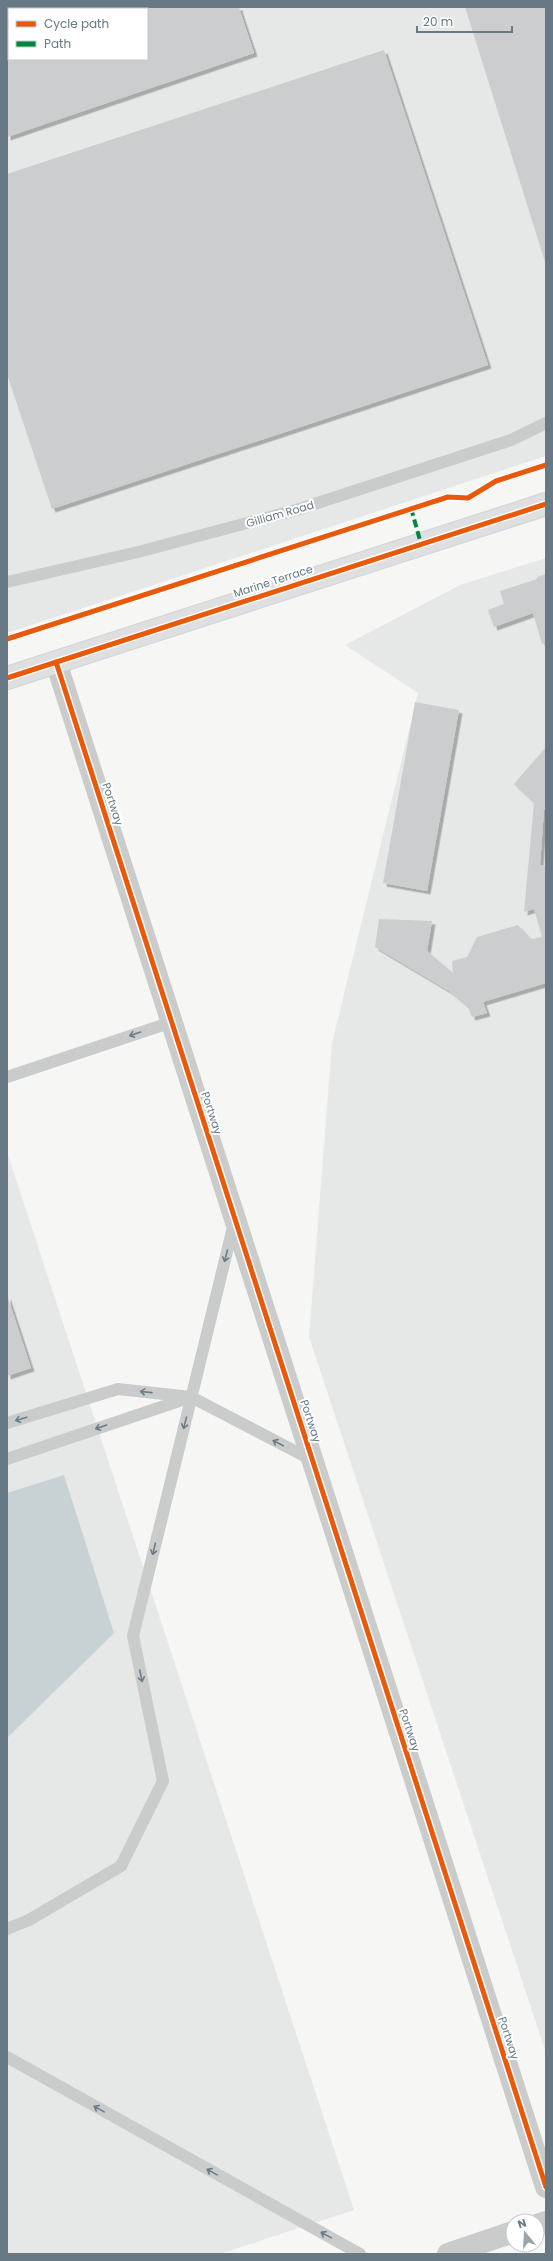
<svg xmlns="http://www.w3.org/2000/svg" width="553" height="2261" font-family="Poppins,sans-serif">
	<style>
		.built { fill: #e6e7e7; fill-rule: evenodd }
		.water { fill: #c8d2d4 }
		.building { fill: #cccdce; fill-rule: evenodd; filter: url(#shadow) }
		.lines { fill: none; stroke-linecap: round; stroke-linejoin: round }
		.secondary-casing { stroke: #d2d3d4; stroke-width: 24 }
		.service { stroke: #cacccc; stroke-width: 12 }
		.minor { stroke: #cacccc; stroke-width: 22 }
		.tertiary { stroke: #cacccc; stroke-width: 22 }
		.secondary { stroke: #dedfe0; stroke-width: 22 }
		.quiet { stroke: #00873e; stroke-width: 4; stroke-dasharray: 8 4; stroke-linecap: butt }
		.cycleway-casing { stroke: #fff; stroke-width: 8 }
		.cycleway { stroke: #e8590c; stroke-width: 5 }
		.oneway { stroke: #6b7d88 }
		.labels { text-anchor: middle; stroke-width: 4; stroke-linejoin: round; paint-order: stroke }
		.street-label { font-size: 11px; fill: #667984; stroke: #fff }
	</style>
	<defs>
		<filter id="shadow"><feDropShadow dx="3.5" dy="3.5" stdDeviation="0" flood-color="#0004"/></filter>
	</defs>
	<rect width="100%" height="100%" fill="#f6f6f5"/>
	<path class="built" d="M7,7h539v449l-539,177zM9,9h138v50h-138z
		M546,558v1495l-237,-716 23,-294 86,-350 -73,-48 115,-60z
		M7,1152l347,1058 -134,44h-213z"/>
	<path class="water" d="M64,1475l50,158 -107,105v-245z"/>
	<path class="building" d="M7,7h234l-2,1 15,45 -247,84zM9,9h138v50h-138z
		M465,7h81v258z
		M384,50l104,315 -436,144 -45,-135v-200z
		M546,574v68l-4,2 -9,-31 -39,14 -6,-17 16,-6 -4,-13 37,-12v-2z
		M415,702l44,8 -32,181 -44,-8z
		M546,747v64l-2,-2 -4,56 6,1v117l-63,19 4,11 -15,4 -4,-10 -19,-16 -74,-44 4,-28 53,2 -5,30 26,22 -1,-12 15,-4 10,-20 41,-12 13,14 11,-2 -8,-28 -10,3 10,-109 -20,-19z
		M7,1295l24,73 -24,8z"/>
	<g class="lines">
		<defs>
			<path id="secondary" d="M7,678l539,-174"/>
		</defs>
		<use href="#secondary" class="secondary-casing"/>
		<path class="service" d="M7,582l131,-30 158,-42 215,-70 35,-17
			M7,1077l165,-55
			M7,1423l111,-34 73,8 121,63
			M7,1459l181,-61
			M7,1929l22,-9 92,-54 42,-85 -30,-145 101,-413
			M7,2057l353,197"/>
		<path class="minor" d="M537,2225l9,-3
			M448,2254l65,-22"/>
		<path class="tertiary" d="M56,662l490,1525"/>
		<use href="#secondary" class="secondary"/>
		<path class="quiet" d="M411,508l10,36"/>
		<defs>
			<path id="cycleway" d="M7,639l441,-142 20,1 28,-17 50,-16
				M56,662l490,1525
				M7,678l539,-174"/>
		</defs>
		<use href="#cycleway" class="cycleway-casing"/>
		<use href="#cycleway" class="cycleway"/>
	</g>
	<defs><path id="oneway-shaft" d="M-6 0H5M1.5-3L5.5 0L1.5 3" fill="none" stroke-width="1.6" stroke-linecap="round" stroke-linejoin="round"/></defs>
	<g class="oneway">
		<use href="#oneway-shaft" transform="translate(135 1034) rotate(161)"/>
		<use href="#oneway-shaft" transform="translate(226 1256) rotate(104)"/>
		<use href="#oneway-shaft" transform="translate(146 1392) rotate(-174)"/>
		<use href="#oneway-shaft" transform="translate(21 1419) rotate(163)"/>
		<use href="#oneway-shaft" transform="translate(185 1423) rotate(104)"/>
		<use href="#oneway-shaft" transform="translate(101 1427) rotate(161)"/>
		<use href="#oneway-shaft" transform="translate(278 1443) rotate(-152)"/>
		<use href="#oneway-shaft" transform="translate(154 1549) rotate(104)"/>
		<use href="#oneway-shaft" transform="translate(141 1676) rotate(78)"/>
		<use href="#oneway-shaft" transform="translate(99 2109) rotate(-151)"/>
		<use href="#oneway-shaft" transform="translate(212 2172) rotate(-151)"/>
		<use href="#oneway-shaft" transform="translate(326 2235) rotate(-151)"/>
	</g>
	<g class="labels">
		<g class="street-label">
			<text transform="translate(280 514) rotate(-16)" y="4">Gilliam Road</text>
			<text transform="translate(273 581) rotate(-18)" y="4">Marine Terrace</text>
			<text transform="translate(113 804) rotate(72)" y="4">Portway</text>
			<text transform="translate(212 1113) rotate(72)" y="4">Portway</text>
			<text transform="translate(311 1421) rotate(72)" y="4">Portway</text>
			<text transform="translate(410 1730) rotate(72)" y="4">Portway</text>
			<text transform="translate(509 2038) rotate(72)" y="4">Portway</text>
		</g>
	</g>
	<rect width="553" height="2261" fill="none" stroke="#667984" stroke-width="16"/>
	<rect x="8" y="8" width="140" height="52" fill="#ffffff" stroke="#c2c9ce"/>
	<rect x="16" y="21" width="20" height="6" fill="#e8590c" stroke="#c2c9ce"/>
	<text x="44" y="28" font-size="12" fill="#667984">Cycle path</text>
	<rect x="16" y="41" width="20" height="6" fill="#00873e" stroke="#c2c9ce"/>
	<text x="44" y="48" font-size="12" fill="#667984">Path</text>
	<g transform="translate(525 2233) rotate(342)"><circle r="19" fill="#ffffff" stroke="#c2c9ce"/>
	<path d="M0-3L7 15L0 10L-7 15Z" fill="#98a5ac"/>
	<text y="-6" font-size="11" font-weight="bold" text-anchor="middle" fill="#667984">N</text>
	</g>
	<path d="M417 26v6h95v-6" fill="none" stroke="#667984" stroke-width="2"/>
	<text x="423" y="26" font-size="12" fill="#667984" stroke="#ffffff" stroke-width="3" paint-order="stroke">20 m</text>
</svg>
